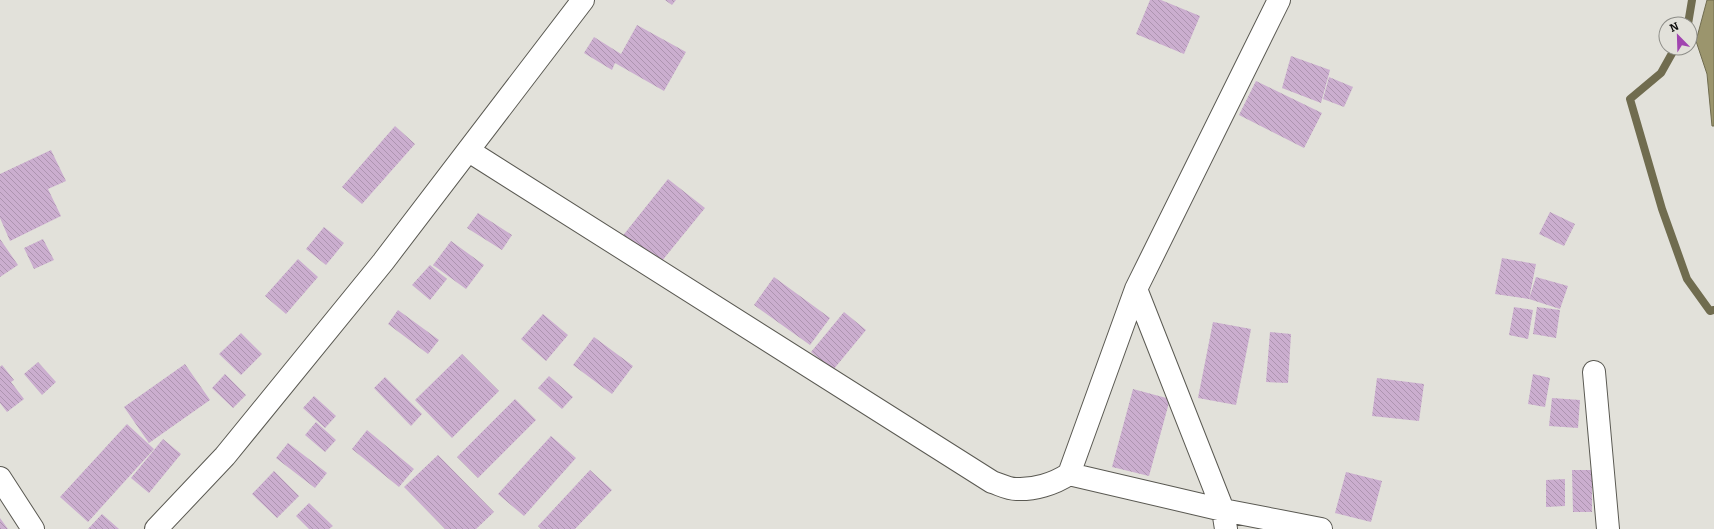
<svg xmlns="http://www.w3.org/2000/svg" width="1714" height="529" font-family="Bitter,serif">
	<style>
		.water { fill: #9b956d; stroke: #706c4f }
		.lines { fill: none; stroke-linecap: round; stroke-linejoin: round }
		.stream { stroke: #706c4f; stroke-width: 8 }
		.building { fill: url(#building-back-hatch) }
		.minor-casing { stroke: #5a5952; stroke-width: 24 }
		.minor { stroke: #fff; stroke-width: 22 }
	</style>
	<defs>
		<pattern id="building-back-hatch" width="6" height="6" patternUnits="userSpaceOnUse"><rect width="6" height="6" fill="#cbaecf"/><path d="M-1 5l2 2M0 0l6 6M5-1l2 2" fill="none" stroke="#ad94b0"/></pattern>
	</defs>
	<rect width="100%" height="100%" fill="#e2e1da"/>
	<path class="water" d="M1707,0h7v126h-2l-5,-52 -11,-33z"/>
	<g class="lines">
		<path class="stream" d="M1688,24l4,-24
			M1675,48l-14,25 -31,26 32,110 25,70 23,32 4,-1"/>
	</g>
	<path class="building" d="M665,0h11l-4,5z
		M1150,0h11l39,16 -16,38 -48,-20z
		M637,25l49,27 -22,39 -49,-28 -3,7 -28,-17 10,-16 27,17z
		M1291,56l39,14 -9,33 -39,-15z
		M1329,77l24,10 -9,20 -21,-8z
		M1256,81l66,32 -18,35 -65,-33z
		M395,126l20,18 -53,60 -20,-17z
		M51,150l15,31 -18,8 13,27 -51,25 -10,-23v-44z
		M668,179l37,29 -48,59 -36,-29z
		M1550,212l25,12 -11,22 -25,-12z
		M478,213l34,22 -10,15 -35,-22z
		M324,227l20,16 -18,22 -20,-16z
		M0,239l18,26 -18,12z
		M43,239l11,21 -20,9 -10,-21z
		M451,241l33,24 -18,24 -33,-24z
		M1502,258l34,6 -7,35 7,-22 32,9 -8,23 -31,-10 -34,-5z
		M298,259l20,18 -32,37 -21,-18z
		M430,265l17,14 -17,21 -18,-15z
		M774,277l56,41 -20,27 -56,-40z
		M1514,307l19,3 -5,29 -19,-4z
		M1537,307l23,3 -4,28 -23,-4z
		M398,310l41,30 -11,14 -40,-30z
		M844,312l22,18 -33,40 -22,-18z
		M543,314l25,21 -22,26 -25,-22z
		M1213,322l38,7 -15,76 -38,-7z
		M1270,332l21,2 -3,49 -22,-1z
		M241,333l21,21 -21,21 -22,-21z
		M594,337l39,29 -21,28 -39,-29z
		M462,354l37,37 -47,47 -37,-38z
		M38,362l18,20 -14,13 -18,-21z
		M185,364l25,36 -61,43 -25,-36z
		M2,365l12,15 -3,2 13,17 -17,13 -7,-9v-36z
		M225,374l21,21 -13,13 -21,-20z
		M1533,374l17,4 -5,29 -17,-3z
		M549,376l24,21 -11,12 -24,-21z
		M385,377l37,37 -11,12 -37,-38z
		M1377,378l47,6 -5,37 -47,-5z
		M1133,389l37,10 -21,77 -37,-9z
		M314,396l22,20 -11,12 -22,-20z
		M1552,398l28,2 -2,28 -29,-2z
		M515,399l21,21 -58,58 -21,-21z
		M316,422l20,18 -11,12 -20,-17z
		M127,424l27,25 -66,73 -28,-25z
		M367,430l47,39 -15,18 -47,-38z
		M551,436l25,22 -52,58 -26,-22z
		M163,439l18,15 -32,39 -18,-15z
		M288,443l39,30 -12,15 -39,-30z
		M438,455l56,57 -18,17h-31l-41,-42z
		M590,470l22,20 -37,39h-34l-3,-3z
		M1572,470h20v42h-19z
		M274,471l25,25 -22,22 -25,-24z
		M1346,472l36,9 -11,41 -36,-9z
		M1565,479v27l-19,1v-27z
		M309,503l24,23 -4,3h-20l-13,-13z
		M102,514l17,15h-31z
		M0,518l8,11h-8z"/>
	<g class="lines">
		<defs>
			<path id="minor" d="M469,151l523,331c7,2 16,7 24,7 18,1 38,-5 53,-15l154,36 98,19
				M1136,289l87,221 3,19
				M1594,372l14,157
				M1069,474l67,-185 143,-289
				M0,478l33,51
				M156,529l69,-73 158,-194 200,-262"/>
		</defs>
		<use href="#minor" class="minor-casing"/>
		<use href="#minor" class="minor"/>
	</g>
	<g transform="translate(1678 36) rotate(337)"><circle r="19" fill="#e2e1da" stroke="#8c8c87"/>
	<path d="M0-3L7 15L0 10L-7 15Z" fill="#a145b0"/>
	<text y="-6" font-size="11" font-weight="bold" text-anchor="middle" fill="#0c0c0a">N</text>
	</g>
</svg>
